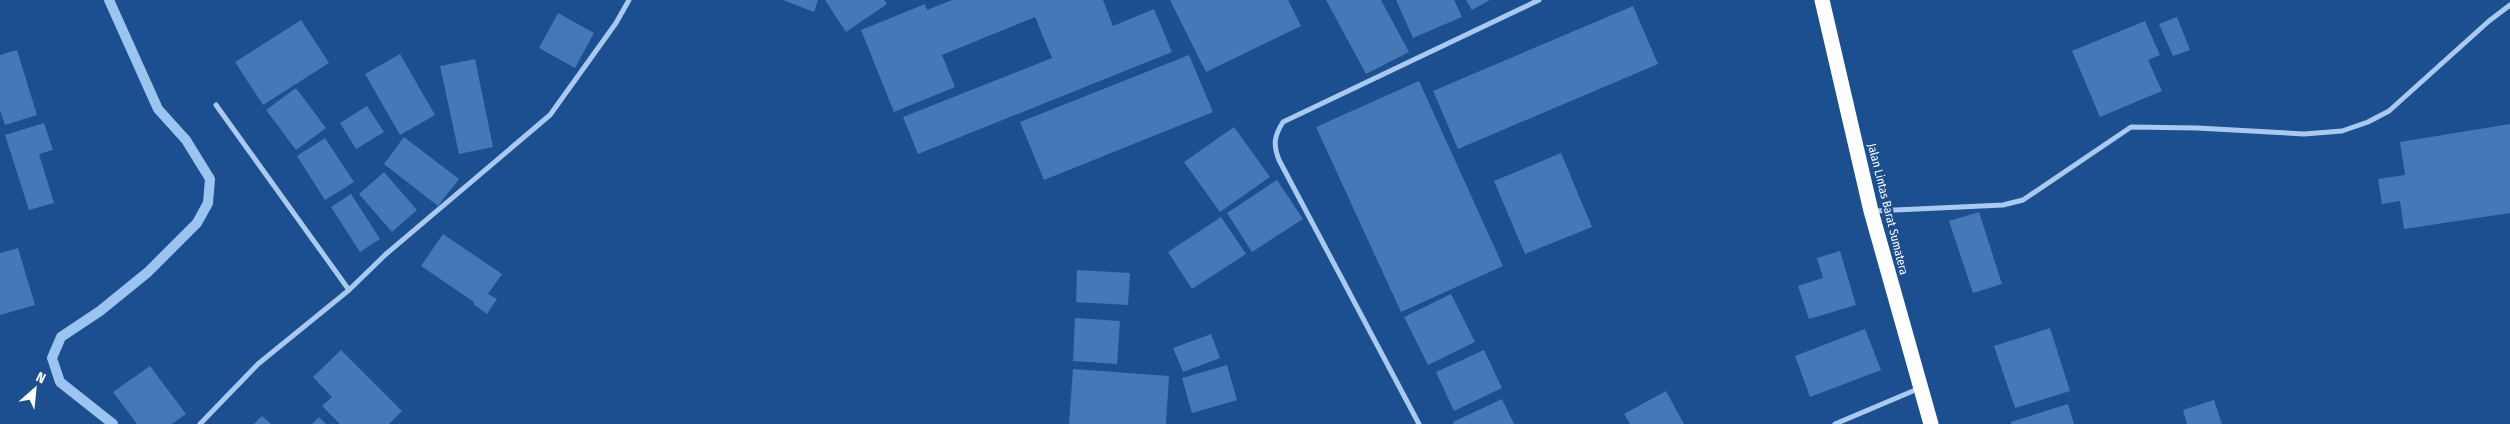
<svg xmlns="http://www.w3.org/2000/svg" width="2510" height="424" font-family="'Fira Sans Condensed',sans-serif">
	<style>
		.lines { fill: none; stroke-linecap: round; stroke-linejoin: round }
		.stream { stroke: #9cc4f0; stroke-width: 10 }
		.building { fill: #4478b7 }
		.street { stroke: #a9c9ee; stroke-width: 5 }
		.highway { stroke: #fff; stroke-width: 15 }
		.labels { text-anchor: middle; stroke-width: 5; stroke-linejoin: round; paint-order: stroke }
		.street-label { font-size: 12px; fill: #fff; stroke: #1b4f8f }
	</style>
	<rect width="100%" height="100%" fill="#1b4f8f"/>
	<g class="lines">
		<path class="stream" d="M109,0l49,109 28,31 24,39 -2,24 -11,20 -49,49 -48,39 -39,26 -9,21 8,24 53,42"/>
	</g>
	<path class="building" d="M783,0h35l-4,12z
		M825,0h59l3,4 -41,28z
		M952,0h151l10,26 41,-17 18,43 -254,102 -15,-37 149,-59 -17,-41 -93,38 13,32 -61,25 -33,-82 64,-26 2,6z
		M1170,0h118l13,26 -95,46z
		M1326,0h55l28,52 -43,22z
		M1396,0h58l8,17 -49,21z
		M1466,0h24l-18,10z
		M1633,6l25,58 -200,85 -25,-58z
		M558,13l36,20 -19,35 -36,-20z
		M2177,17l13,33 -17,6 -14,-32z
		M301,20l28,43 -66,42 -28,-43z
		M2145,21l15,34 -12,5 14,31 -62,26 -28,-66z
		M17,50l20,65 -32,10 -5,-15v-55z
		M400,54l35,61 -35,20 -35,-61z
		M1189,55l24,57 -169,68 -24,-58z
		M475,59l18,88 -34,7 -19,-88z
		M1419,81l84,185 -102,46 -85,-185z
		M296,88l30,40 -30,22 -30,-40z
		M367,106l17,26 -28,17 -16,-26z
		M44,123l9,27 -14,4 15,49 -25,7 -24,-75z
		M2510,124v89l-106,16 -4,-28 -18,3 -4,-25 27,-4 -5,-33z
		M1234,127l36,50 -50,35 -36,-50z
		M404,137l55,42 -21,27 -54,-42z
		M325,138l29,44 -29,18 -28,-44z
		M1561,153l31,74 -67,27 -31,-73z
		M384,172l33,38 -25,22 -33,-38z
		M1277,180l26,39 -51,33 -25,-39z
		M351,194l29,45 -20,13 -29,-45z
		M1979,212l23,72 -29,9 -24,-72z
		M1221,217l25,37 -54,35 -24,-37z
		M443,234l59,40 -14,20 9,5 -10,15 -14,-10 1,-2 -53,-36z
		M18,248l17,57 -35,10v-62z
		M1840,251l16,54 -47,14 -11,-33 25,-8 -6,-20z
		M1077,270l53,3 -2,32 -52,-3z
		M1451,294l24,48 -47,23 -24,-48z
		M1075,318l45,3 -3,43 -44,-3z
		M2050,328l20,63 -55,17 -21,-62z
		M1865,329l16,41 -71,27 -15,-41z
		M1211,334l9,24 -37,14 -10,-24z
		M341,350l61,61 -13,13h-49l-18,-18 10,-9 -19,-20z
		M1484,350l18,38 -48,23 -18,-39z
		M1227,365l10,35 -45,13 -10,-35z
		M150,366l36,48 -14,10h-35l-24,-32z
		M1073,369l96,7 -3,48h-97z
		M1666,391l18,33h-54l-6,-10z
		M1502,399l12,25h-60l-1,-2z
		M2214,400l8,24h-35l-4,-14z
		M2068,404l6,20h-63v-2z
		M262,416l9,8h-17z
		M319,417l7,7h-14z"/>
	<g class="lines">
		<path class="street" d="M216,105l133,185
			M1874,211l129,-6 20,-5 108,-73 66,1 107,6 38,-3 26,-9 21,-11 100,-90 21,-16
			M200,424l58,-60 91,-74 36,-35 165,-140 66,-92 13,-23
			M1419,424l-140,-264c-6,-15 -5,-24 4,-38l256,-122
			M1835,424l85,-36"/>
		<path class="highway" d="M1822,0l49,211 60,213"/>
	</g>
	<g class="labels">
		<g class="street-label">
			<text transform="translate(1888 209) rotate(76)" y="4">Jalan Lintas Barat Sumatera</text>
		</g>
	</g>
	<g transform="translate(35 389) rotate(27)" stroke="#1b4f8f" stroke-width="4" paint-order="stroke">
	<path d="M0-4L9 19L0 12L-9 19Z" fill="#ffffff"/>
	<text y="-8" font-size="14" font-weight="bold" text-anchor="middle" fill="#ffffff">N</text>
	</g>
</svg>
